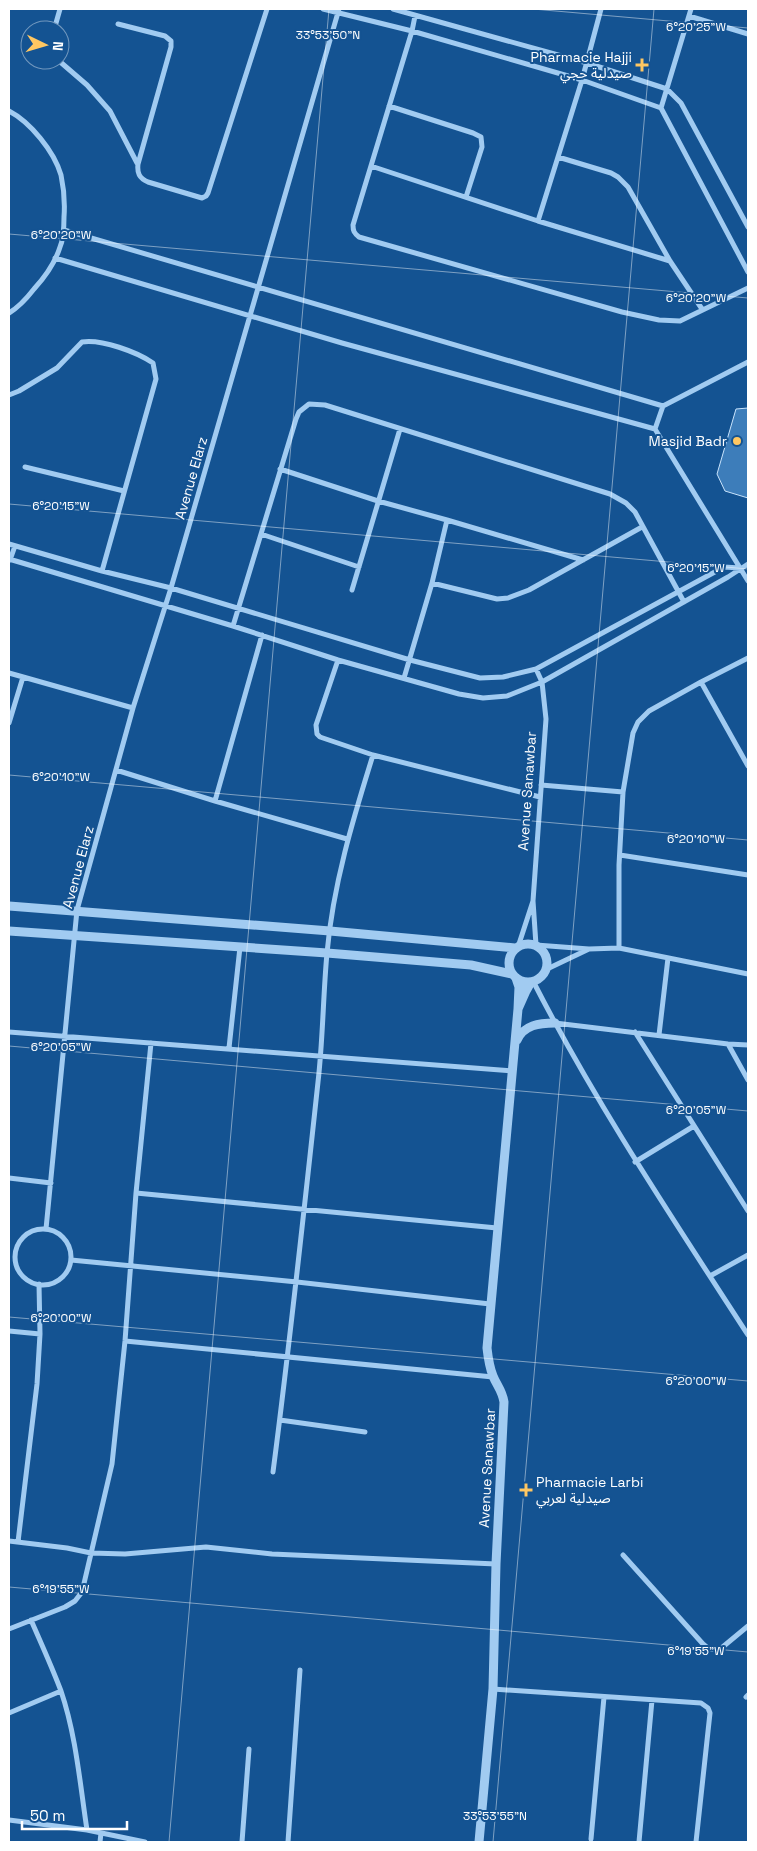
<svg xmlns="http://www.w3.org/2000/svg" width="757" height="1851" font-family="'Space Grotesk','Noto Sans Arabic',sans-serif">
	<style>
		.building { fill: #3d7dba; stroke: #c8e3fc }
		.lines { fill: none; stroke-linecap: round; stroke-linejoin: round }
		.minor { stroke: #a1cbf1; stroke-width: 5 }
		.tertiary { stroke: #a1cbf1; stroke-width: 9 }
		.ticks { fill: none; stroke: #fff; stroke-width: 1; stroke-opacity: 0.45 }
		.poi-dot { fill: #ffc762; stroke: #145392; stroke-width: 2 }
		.labels { text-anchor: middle; stroke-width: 4; stroke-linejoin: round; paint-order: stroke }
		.poi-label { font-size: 14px; fill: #fff; stroke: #145392; text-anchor: end }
		.street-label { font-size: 14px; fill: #fff; stroke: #145392 }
		.ticks-label { font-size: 12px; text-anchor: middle; fill: #fff; stroke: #145392; stroke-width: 4; stroke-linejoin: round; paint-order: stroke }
	</style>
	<rect width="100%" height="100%" fill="#145392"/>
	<path class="building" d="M748,408v90l-23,-7 -8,-17 19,-65z"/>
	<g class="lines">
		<path class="minor" d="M323,9l89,22 170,49 79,28
			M393,9l194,54 80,26 14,14 67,124
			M691,9l-30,99 87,164
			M415,16l-3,15 -59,194c0,6 1,8 6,12l263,75 37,8 21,1 68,-33
			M689,16l59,18
			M118,24l47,12 6,5v6l-33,117c-1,9 1,14 10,18l54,16 4,-2 2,-3 59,-184
			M54,30l6,-21
			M58,60l29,25 23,26 27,52
			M389,106l84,27 8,4 1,10 -16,50
			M9,111c21,11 45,40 52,64 3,14 4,28 3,42 0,10 0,21 -4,30 -5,16 -15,30 -26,42 -7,9 -15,18 -25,24
			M558,157l53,16 7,4 10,10 42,74 32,48
			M371,166l167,55 132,40
			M538,221l44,-141 19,-71
			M64,230l599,176 85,-44
			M55,258l287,85 313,86 93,152
			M9,395l10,-4 38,-23 25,-26c20,-3 55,10 71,21l3,16 -54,192
			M655,429l8,-23
			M25,467l99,24
			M280,469l98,32 69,19
			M261,534l98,33
			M9,544l93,27 69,17 239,72 70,18 23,-1 33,-8 188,-102 16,1
			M9,559l224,67 105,34 121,34 24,4 24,-2 35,-14 186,-105 20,-13
			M10,560l5,-14
			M432,583l15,-63 136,40
			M352,590l48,-161
			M233,626l63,-207 3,-7 10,-8 16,1 285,89 16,9 9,9 49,90
			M338,660l-22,65 1,9 3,3 53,18 167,42
			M9,673l124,35
			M404,678l28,-95 65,16 11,-1 21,-8 113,-63
			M701,682l47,84
			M9,723l14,-46
			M116,770l99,31 132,38
			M541,785l82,7
			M215,801l47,-166
			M620,855l128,20
			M533,901l13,-182 -4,-37 -6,-13
			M518,947l15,-46 3,44 53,4 -44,21
			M619,948v-83l4,-73 10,-59 5,-11 11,-11 52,-29 47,-24
			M589,949l30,-1 129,26
			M533,981c63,123 140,238 215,354
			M555,1023l173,21 20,1
			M9,1032l503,39
			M635,1032l113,179
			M659,1035l9,-77
			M728,1044l20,36
			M229,1048l11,-101
			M635,1162l59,-36
			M9,1178l42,5
			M136,1193l361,35
			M46,1229l31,-319 56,-202 38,-120 168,-579
			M15 1257a28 28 0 1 1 56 0a28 28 0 1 1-56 0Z
			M71,1260l226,22 193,22
			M710,1276l38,-21
			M9,1331l31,3
			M125,1341l368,36
			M280,1420l85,12
			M273,1472c17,-130 31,-260 45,-390 5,-43 5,-86 9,-129 6,-68 26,-134 46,-198
			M9,1541l58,7 24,5 34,1 81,-7 66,7 224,10
			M18,1542l19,-158 3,-50 -1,-50
			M623,1555l80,89 6,5 10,1 29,-24
			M31,1620c10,23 21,47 30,71 15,44 19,93 26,139
			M9,1629l56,-22 10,-6 7,-9 30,-128 13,-123 11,-148 15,-150
			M493,1689l208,14 7,5 2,5 -14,129
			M746,1697l2,-2
			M9,1713l52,-22
			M9,1820l78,10 58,12
			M591,1839l13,-142
			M100,1842l1,-9
			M242,1842l7,-93
			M288,1842l12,-172
			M639,1842l13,-142"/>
		<path class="tertiary" d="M9,906l321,25 185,17
			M9,931l318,22 144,12 41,9
			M509 963a19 19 0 1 1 38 0a19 19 0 1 1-38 0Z
			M516,978l3,9 -1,22 8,-18 5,-9
			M517,1040c7,-15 22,-17 38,-17
			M479,1842l14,-153 3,-125 8,-162c-2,-12 -7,-16 -11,-26 -4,-10 -5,-19 -6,-28l31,-339"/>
	</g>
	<path class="ticks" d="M533,9l215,19M9,234l739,64M9,504l739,65M9,775l739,65M9,1046l739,65M9,1317l739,64M9,1587l739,65M169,1842l160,-1833M493,1842l161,-1833"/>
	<g class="poi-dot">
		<path d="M639.5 57.5h5v5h5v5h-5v5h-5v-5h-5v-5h5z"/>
		<circle cx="737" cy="441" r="5"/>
		<path d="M523.5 1482.5h5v5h5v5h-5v5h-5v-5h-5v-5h5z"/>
	</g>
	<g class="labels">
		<g class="poi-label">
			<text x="632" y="62">Pharmacie Hajji<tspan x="632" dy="16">صيدلية حجي</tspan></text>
			<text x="727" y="446">Masjid Badr</text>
			<text x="536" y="1487" text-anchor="start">Pharmacie Larbi<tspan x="536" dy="16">صيدلية لعربي</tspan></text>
		</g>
		<g class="street-label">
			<text transform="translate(191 478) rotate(-74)" y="5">Avenue Elarz</text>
			<text transform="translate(527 791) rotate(-86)" y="5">Avenue Sanawbar</text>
			<text transform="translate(78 867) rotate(-75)" y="5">Avenue Elarz</text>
			<text transform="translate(487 1468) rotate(-87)" y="5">Avenue Sanawbar</text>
		</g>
	</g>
	<g class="ticks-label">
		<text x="696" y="31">6°20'25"W</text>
		<text x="328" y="39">33°53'50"N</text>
		<text x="61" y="239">6°20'20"W</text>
		<text x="696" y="302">6°20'20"W</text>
		<text x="61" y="510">6°20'15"W</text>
		<text x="696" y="572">6°20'15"W</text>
		<text x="61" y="781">6°20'10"W</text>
		<text x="696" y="843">6°20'10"W</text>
		<text x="61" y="1051">6°20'05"W</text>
		<text x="696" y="1114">6°20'05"W</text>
		<text x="61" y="1322">6°20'00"W</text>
		<text x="696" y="1385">6°20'00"W</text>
		<text x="61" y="1593">6°19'55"W</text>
		<text x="696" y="1655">6°19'55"W</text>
		<text x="495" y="1820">33°53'55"N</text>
	</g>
	<rect width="757" height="1851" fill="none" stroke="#ffffff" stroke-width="20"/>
	<g transform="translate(45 45) rotate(95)"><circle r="24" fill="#145392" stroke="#7298be"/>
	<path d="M0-4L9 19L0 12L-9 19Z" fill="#ffc762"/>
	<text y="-8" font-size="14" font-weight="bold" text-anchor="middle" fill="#ffffff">N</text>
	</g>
	<path d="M22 1821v8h105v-8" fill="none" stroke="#ffffff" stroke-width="2.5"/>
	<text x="30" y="1821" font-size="15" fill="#ffffff" stroke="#145392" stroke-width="4" paint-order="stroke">50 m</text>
</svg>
